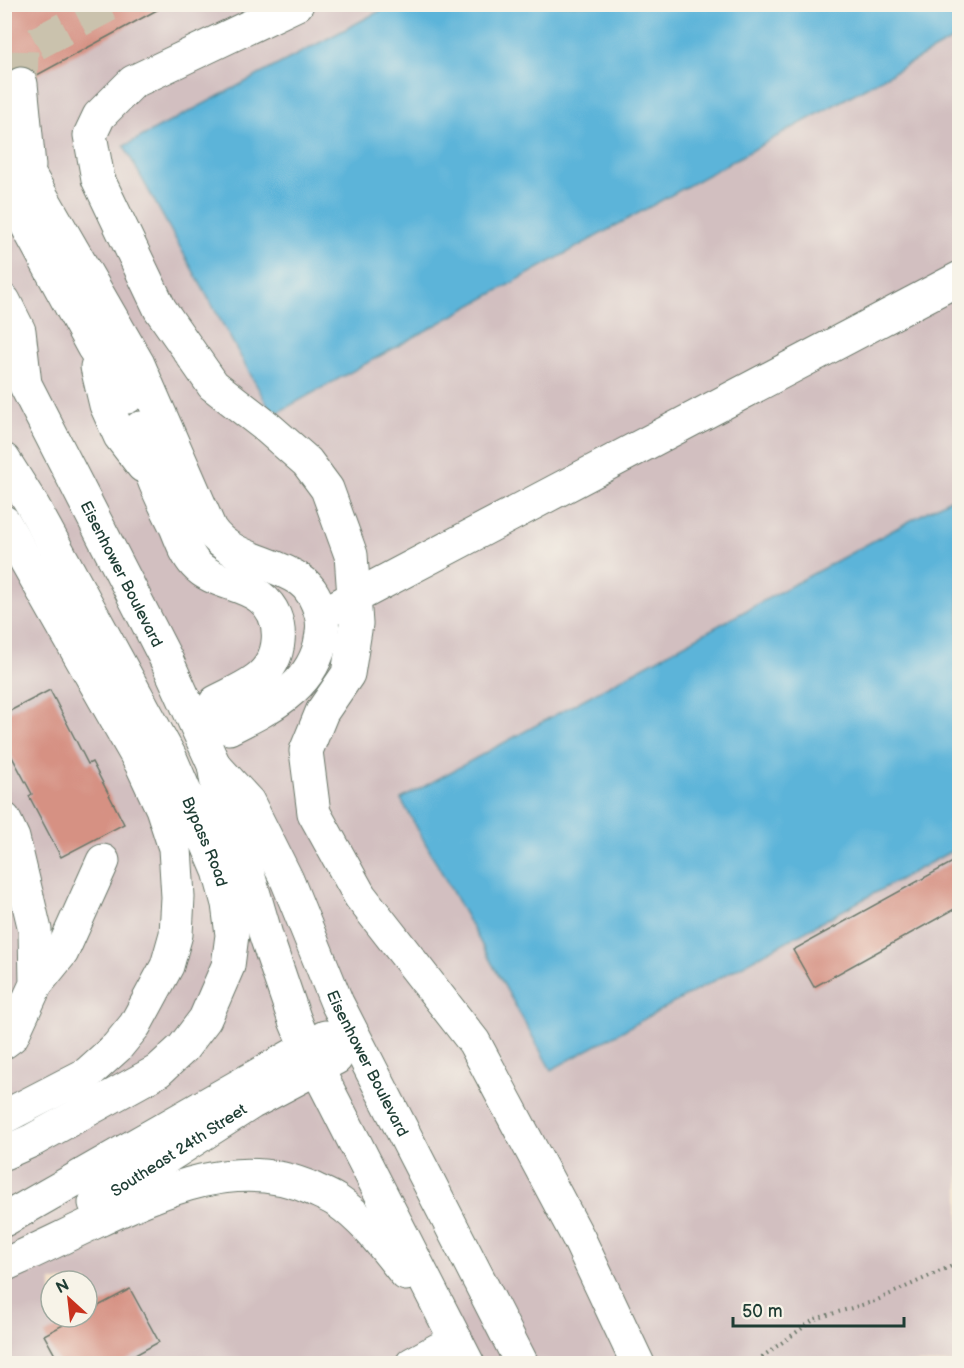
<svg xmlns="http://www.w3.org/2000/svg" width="964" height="1368" font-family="'Balsamiq Sans',sans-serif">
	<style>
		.industrial { fill: #d2bfc0; fill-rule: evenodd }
		.water { fill: #5cb4d9; stroke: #3e7886; stroke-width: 1.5 }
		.building { fill: #d69183 }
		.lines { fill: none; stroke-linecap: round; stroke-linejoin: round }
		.minor-tunnel { stroke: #cac2ad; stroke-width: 33; stroke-dasharray: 33 16; stroke-linecap: butt }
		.minor-casing { stroke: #6a7769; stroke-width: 35 }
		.path { stroke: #6a7769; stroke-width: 4; stroke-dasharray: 1.5 4.5; stroke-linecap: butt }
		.minor { stroke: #fff; stroke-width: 33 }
		.labels { text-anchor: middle; stroke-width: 4.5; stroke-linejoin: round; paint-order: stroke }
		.street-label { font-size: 16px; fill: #1f3d34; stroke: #f7f3e8 }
	</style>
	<rect width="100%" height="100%" fill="#f7f3e8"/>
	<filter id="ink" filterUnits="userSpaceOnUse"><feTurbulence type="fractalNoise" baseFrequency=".0167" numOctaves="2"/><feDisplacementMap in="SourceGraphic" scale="12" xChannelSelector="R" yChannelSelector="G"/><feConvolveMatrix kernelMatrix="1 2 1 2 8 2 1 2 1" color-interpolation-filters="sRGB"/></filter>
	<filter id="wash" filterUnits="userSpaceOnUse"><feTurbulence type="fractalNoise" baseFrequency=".008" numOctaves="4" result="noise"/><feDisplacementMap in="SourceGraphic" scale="24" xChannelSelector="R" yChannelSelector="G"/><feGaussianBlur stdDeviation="1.35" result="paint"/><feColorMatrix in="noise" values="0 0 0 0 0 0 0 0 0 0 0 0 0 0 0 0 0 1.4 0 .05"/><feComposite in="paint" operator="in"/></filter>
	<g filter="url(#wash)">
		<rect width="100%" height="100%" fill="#f5e3cb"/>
		<path class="industrial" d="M5,5h386l-266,141 148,269 686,-379v458l-558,306 150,270 408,-223v516l-954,1zM51,1281h36v36h-36z"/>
		<path class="water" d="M391,5h568v31l-686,379 -149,-269z
			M959,494v353l-408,223 -150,-271z"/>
		<g id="blocks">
			<path class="building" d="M4,4h164l-164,89z
				M50,690l38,74 4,-2 32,62 -63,33 -32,-61 3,-2 -28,-52v-28z
				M960,858v48l-146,81 -21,-37z
				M130,1289l29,53 -40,22h-59l-16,-29 34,-18h9v-5z"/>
		</g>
	</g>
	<g filter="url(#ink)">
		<use href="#blocks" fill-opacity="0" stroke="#6a7769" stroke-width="1.5"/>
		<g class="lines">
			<path class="minor-tunnel" d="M21,84l1,-33 89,-47"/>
			<defs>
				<g id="minor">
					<path d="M297,4l-164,78 -34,34 -9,19 8,44 62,130 53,76 54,42 40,35 20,27 24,66 5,69 -8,50 -26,38 -16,39 8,62 46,83 114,146 105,197 59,125"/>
					<path d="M21,84l8,82"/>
					<path d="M4,131l134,233 72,165c21,31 61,31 90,51 12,8 17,20 21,34 3,12 1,19 -1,31 -11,44 -53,64 -91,83l-20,-5 -10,5"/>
					<path d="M4,183l89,164 34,50"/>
					<path id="s1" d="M4,301l15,30 6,53 142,277 47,104 6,38 20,44 27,92 27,79 12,29 162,317"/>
					<path d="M97,367l9,38 14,31 23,30"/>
					<path d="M140,428c4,16 8,33 13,49 6,17 15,33 23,50 5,12 10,27 19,37 17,19 45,18 65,33 27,20 23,65 -4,83 -12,9 -27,15 -40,22l-7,21"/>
					<path id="s2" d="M4,460l29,46 137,251 49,114 9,33 4,31 -4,31 -23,53 -22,29 -25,23 -125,69 -29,13"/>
					<path d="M4,522l138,243 20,43 13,40 3,49 -2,37 -9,32 -32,59 -18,22 -30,27 -83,43"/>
					<path d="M336,607l624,-329"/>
					<path id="s3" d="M214,765l34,37 39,78 50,123 185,361"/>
					<path d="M4,819l9,19 22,92 1,54 -24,52 -8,6"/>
					<path d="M36,984l26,-32 41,-91"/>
					<path id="s4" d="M95,1203l156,-100 85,-45"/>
					<path d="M4,1220l321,-183"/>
					<path d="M4,1265c31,-14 61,-29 91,-43 68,-32 144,-67 218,-33 8,4 17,7 24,12 28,19 48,47 69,73"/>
					<path d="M412,1364l44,-24"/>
				</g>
			</defs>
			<use href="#minor" class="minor-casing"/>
			<path class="path" d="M752,1364l63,-45 60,-18 85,-39"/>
			<use href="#minor" class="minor"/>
		</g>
	</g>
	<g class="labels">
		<g class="street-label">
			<text dy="6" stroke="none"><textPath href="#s1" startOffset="300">Eisenhower Boulevard</textPath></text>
			<text dy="6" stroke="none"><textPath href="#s2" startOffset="432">Bypass Road</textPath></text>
			<text dy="6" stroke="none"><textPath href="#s3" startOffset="338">Eisenhower Boulevard</textPath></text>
			<text dy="6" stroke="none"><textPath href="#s4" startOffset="99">Southeast 24th Street</textPath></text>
		</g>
	</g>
	<rect width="964" height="1368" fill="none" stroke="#f7f3e8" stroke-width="24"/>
	<g transform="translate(69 1299) rotate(333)"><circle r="28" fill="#f7f3e8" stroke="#a1aaa0" stroke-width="1.5"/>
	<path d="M0-4.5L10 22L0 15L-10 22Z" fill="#c8321e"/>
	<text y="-9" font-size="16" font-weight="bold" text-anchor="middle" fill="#1f3d34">N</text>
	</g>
	<path d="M733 1317v9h171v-9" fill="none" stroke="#1f3d34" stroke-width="3"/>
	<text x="742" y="1317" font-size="18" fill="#1f3d34" stroke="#f7f3e8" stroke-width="4.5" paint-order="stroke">50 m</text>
</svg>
